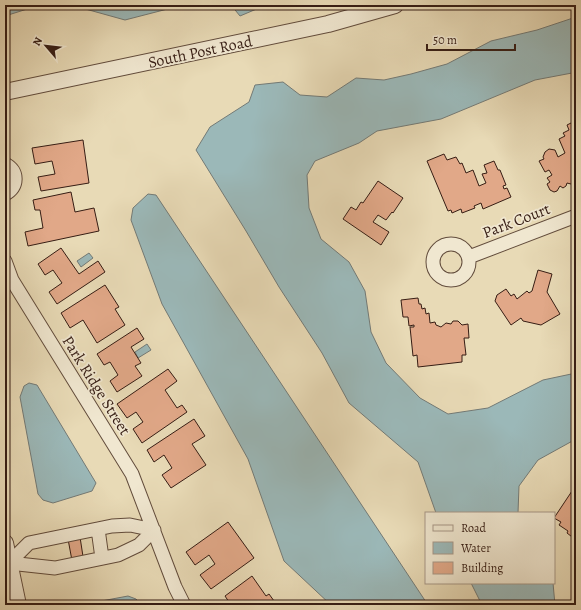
<svg xmlns="http://www.w3.org/2000/svg" width="581" height="610" font-family="Alegreya,serif">
	<style>
		.water { fill: #9bb8b8; stroke: #737a76 }
		.building { fill: #e1a888; stroke: #361d14 }
		.lines { fill: none; stroke-linecap: round; stroke-linejoin: round }
		.minor-casing { stroke: #624c3c; stroke-width: 15 }
		.tertiary-casing { stroke: #624c3c; stroke-width: 18 }
		.minor { stroke: #f0e7d0; stroke-width: 13 }
		.tertiary { stroke: #f0e7d0; stroke-width: 16 }
		.labels { text-anchor: middle; stroke-width: 3.5; stroke-linejoin: round; paint-order: stroke }
		.street-label { font-size: 16px; fill: #361d14; stroke: #f0e7d0 }
	</style>
	<rect width="100%" height="100%" fill="#e8dab6"/>
	<filter id="stains"><feTurbulence type="fractalNoise" baseFrequency=".005" numOctaves="4"/><feColorMatrix values="0 0 0 0 .2 0 0 0 0 .09 0 0 0 0 .02 0 0 0 .5 -.17"/></filter>
	<radialGradient id="worn" r=".72"><stop offset=".6" stop-color="#630" stop-opacity="0"/><stop offset="1" stop-color="#630" stop-opacity=".3"/></radialGradient>
	<path class="water" d="M5,5h35l-35,11z
		M71,5h112l-58,15z
		M231,5h35l-26,11z
		M576,17v54l-4,2 -37,7 -94,39 -64,12 -18,12 -44,18 -8,14 2,33 12,31 28,23 16,29 6,41 15,31 34,35 28,16 40,-6 55,-28 33,-7v66l-38,21 -19,26 -1,27h-82l-18,-51 -69,-59 -27,-50 -43,-66 -33,-56 -50,-81 14,-23 39,-25 6,-17 28,-3 17,13 27,2 29,-19 28,2 27,-6 36,-10 44,-23 46,-11z
		M148,194l8,1 272,410h-97l-47,-44 -36,-102 -86,-155 -31,-84 2,-12z
		M89,253l4,5 -12,9 -4,-6z
		M147,344l4,6 -13,8 -3,-6z
		M29,383l8,2 59,98 -4,8 -39,12 -10,-3 -5,-6 -18,-97 4,-11z
		M471,583h82l2,22h-73z
		M128,596l8,3 6,6h-62z"/>
	<path class="building" d="M575,121l1,3v55l-5,5 -4,-1 -1,3 -3,2 -3,-2 -3,5 -3,1 -4,-2 -3,-6 3,-2 -3,-4 5,-3 -3,-5 -4,2 -6,-11 5,-2 -1,-2 2,-5 4,-3 6,1 3,7 7,-4 -6,-14 6,-3 -2,-3 6,-3 -2,-5z
		M83,140l6,43 -48,8 -3,-14 17,-3 -3,-13 -17,3 -3,-16z
		M444,154l3,6 9,-3 4,7 2,-1 4,10 7,-3 6,16 7,-3 -4,-9 5,-1 -3,-8 10,-4 4,9h2l6,15 -3,1 1,3 3,-1 4,9 -28,12 -2,-6 -7,3 1,2 -13,5 -1,-4 -9,4 -1,-3 -3,1 -21,-50z
		M378,181l25,17 -10,15 -1,-1 -6,8 -8,-5 -5,7 16,10 -8,13 -38,-26 8,-12 5,3 5,-8 2,1z
		M71,192l4,20 19,-4 5,23 -71,15 -3,-14 18,-4 -3,-18h-5l-2,-10z
		M61,248l18,26 19,-13 7,11 -48,32 -8,-12 13,-9 -9,-13 -8,5 -7,-11z
		M538,270l14,4 -5,18 13,22 -19,11 -18,-4 -2,-3 -10,7 -16,-24 2,-6 9,-6 5,7 3,-2 3,5 10,-8 2,2 3,-2z
		M105,285l14,22 -4,2 10,16 -28,18 -14,-23 -13,8 -9,-15z
		M418,298l1,6h2l1,5 3,-1 1,6 3,-1 1,10 5,-1 1,3 5,2 5,-4 5,1 2,-3h5l4,4 6,-1 1,14h-5l2,17h-4v7l-44,5 -1,-12 -4,1 -3,-29h4v-2l-5,1 -1,-9h-5l-2,-17z
		M137,328l7,11 -13,8 10,16 -6,3 7,10 -25,16 -7,-11 8,-6 -8,-13 -6,3 -7,-11z
		M168,369l9,12 -12,9 12,18 5,-3 5,7 -45,31 -9,-14 10,-7 -7,-10 -9,6 -10,-14z
		M194,419l11,17 -13,8 14,21 -35,23 -9,-13 10,-7 -8,-13 -10,7 -7,-12z
		M574,488l2,1v51l-9,-7 1,-2 -9,-6 2,-3 -7,-4z
		M228,522l26,36 -43,31 -11,-14 15,-11 -6,-9 -14,10 -9,-13z
		M80,537l4,26 -11,3 -5,-27z
		M252,576l14,20 3,-2 8,11h-46l-6,-9z"/>
	<g class="lines">
		<defs>
			<path id="minor" d="M5,164c14,7 13,23 0,30
				M433 262a18 18 0 1 1 36 0a18 18 0 1 1-36 0Z
				M469,257l107,-41
				M5,261l7,19 120,194 43,113 9,18
				M130,525l24,5 -15,15 -21,10 -63,13 -46,-5 20,-20 83,-17z
				M98,529l4,29"/>
			<path id="tertiary" d="M5,92l323,-68 67,-19
				M5,543l13,62"/>
		</defs>
		<use href="#minor" class="minor-casing"/>
		<use href="#tertiary" class="tertiary-casing"/>
		<use href="#minor" class="minor"/>
		<use href="#tertiary" class="tertiary"/>
	</g>
	<g class="labels">
		<g class="street-label">
			<text transform="translate(200 51) rotate(-12)" y="6">South Post Road</text>
			<text transform="translate(516 220) rotate(-21)" y="6">Park Court</text>
			<text transform="translate(97 385) rotate(58)" y="6">Park Ridge Street</text>
		</g>
	</g>
	<rect width="581" height="610" fill="none" stroke="#e8dab6" stroke-width="20"/>
	<rect x="6" y="6" width="569" height="598" fill="none" stroke="#361d14" stroke-width="2"/>
	<rect x="10" y="10" width="561" height="590" fill="none" stroke="#361d14"/>
	<rect x="425" y="512" width="130" height="72" fill="#f0e7d0" stroke="#a69685"/>
	<rect x="433" y="525" width="20" height="6" fill="#f0e7d0" stroke="#a69685"/>
	<text x="461" y="532" font-size="12" fill="#361d14">Road</text>
	<rect x="433" y="542" width="20" height="12" fill="#9bb8b8" stroke="#a69685"/>
	<text x="461" y="552" font-size="12" fill="#361d14">Water</text>
	<rect x="433" y="562" width="20" height="12" fill="#e1a888" stroke="#a69685"/>
	<text x="461" y="572" font-size="12" fill="#361d14">Building</text>
	<g transform="translate(46 46) rotate(298)" stroke="#f0e7d0" stroke-width="3" paint-order="stroke">
	<path d="M0-3L7 15L0 10L-7 15Z" fill="#361d14"/>
	<text y="-6" font-size="11" font-weight="bold" text-anchor="middle" fill="#361d14">N</text>
	</g>
	<path d="M427 44v6h88v-6" fill="none" stroke="#361d14" stroke-width="2"/>
	<text x="433" y="44" font-size="12" fill="#361d14" stroke="#f0e7d0" stroke-width="3" paint-order="stroke">50 m</text>
	<rect width="100%" height="100%" filter="url(#stains)"/>
	<rect width="100%" height="100%" fill="url(#worn)"/>
</svg>
